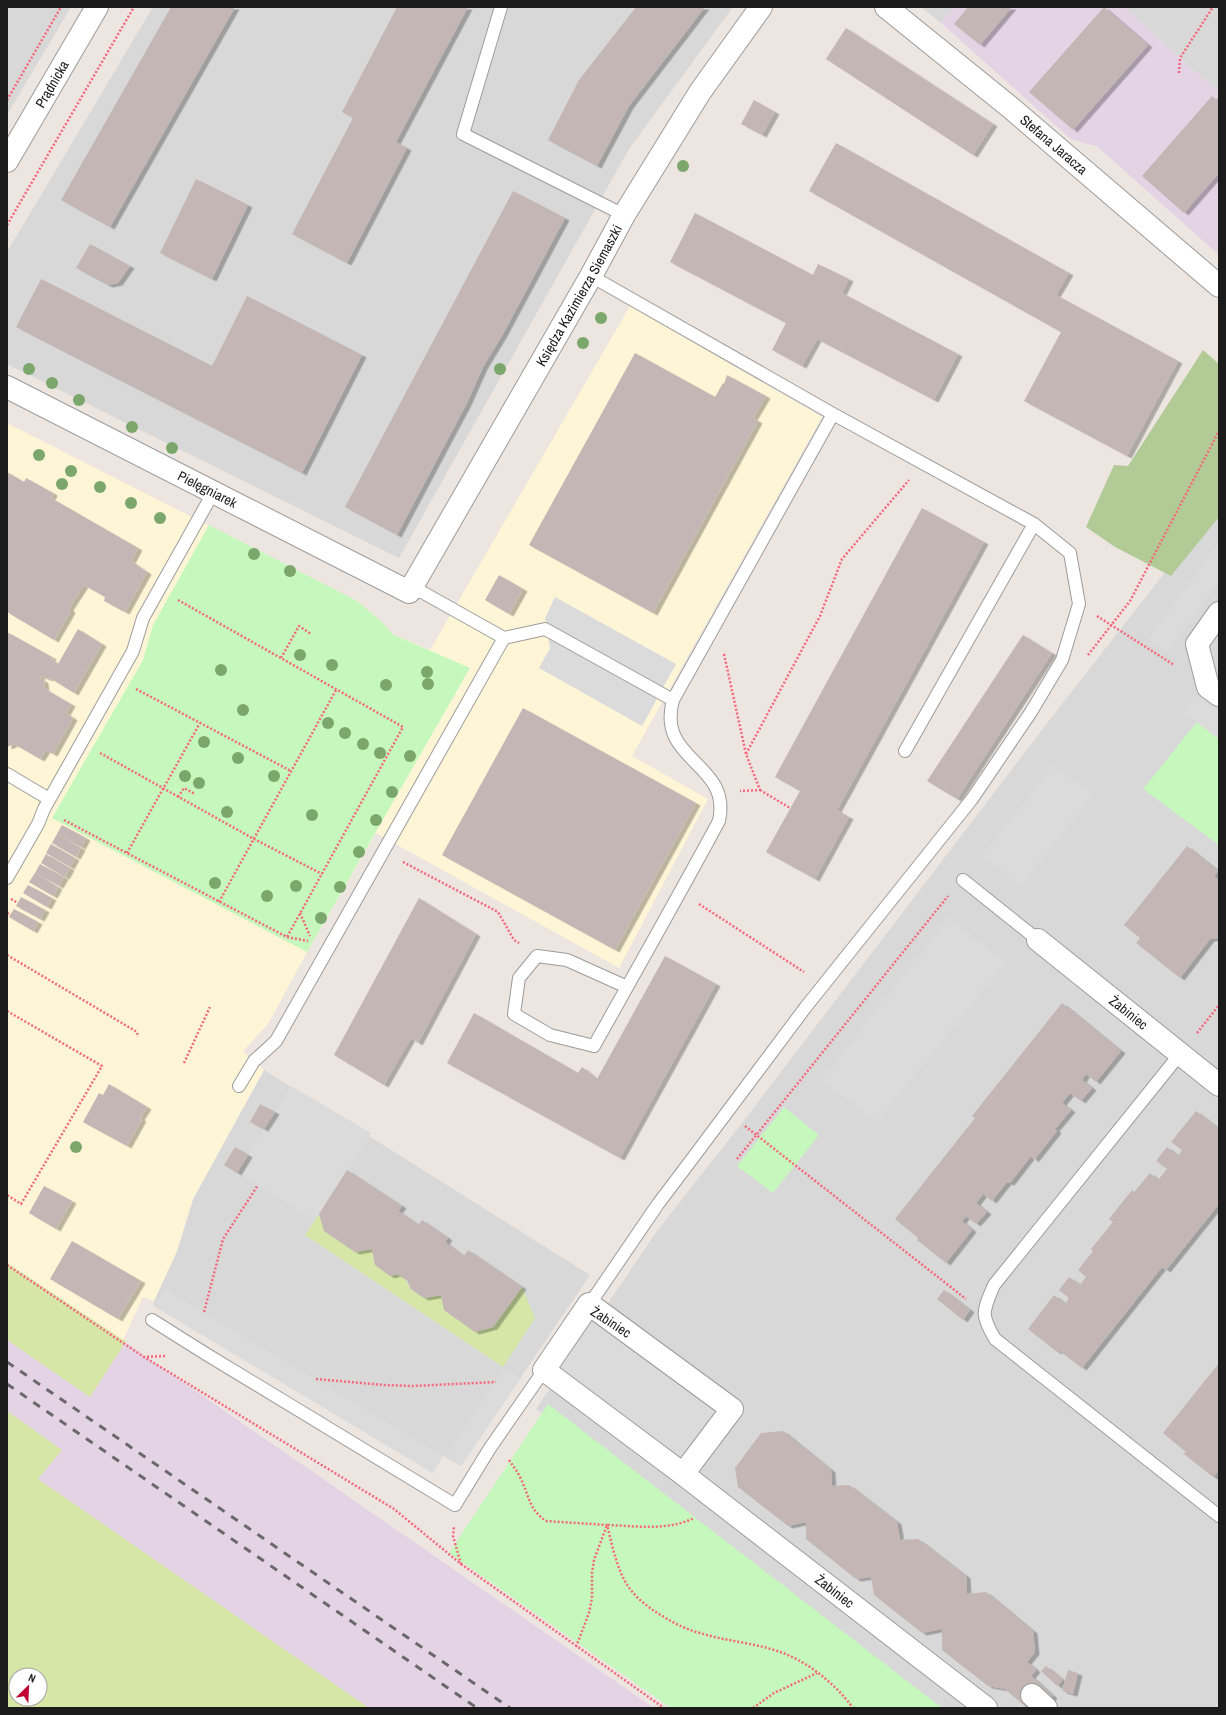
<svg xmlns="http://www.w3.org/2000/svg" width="1226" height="1715" font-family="'Archivo Narrow',sans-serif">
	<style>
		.residential { fill: #d9d8d8 }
		.industrial { fill: #e4d2e5 }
		.education { fill: #fef5d7 }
		.grass { fill: #d5e6a6; fill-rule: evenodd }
		.forest { fill: #b2cb96 }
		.park { fill: #c6f7bc }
		.parking { fill: #dbdbdb }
		.building { fill: #c3b6b4; filter: url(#shadow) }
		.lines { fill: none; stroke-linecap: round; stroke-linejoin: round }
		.lane-casing { stroke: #9c9c9c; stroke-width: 14 }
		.street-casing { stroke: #9c9c9c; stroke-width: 24 }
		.path { stroke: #f5687b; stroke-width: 2.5; stroke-dasharray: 2 2; stroke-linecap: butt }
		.lane { stroke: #fff; stroke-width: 12 }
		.street { stroke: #fff; stroke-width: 22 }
		.rail { stroke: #696969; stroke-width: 3; stroke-dasharray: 8 8; stroke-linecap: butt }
		.tree { fill: #7ba76c }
		.labels { text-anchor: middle; stroke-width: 3; stroke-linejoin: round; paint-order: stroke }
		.street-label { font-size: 14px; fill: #1b1b1b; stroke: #fff }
	</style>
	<defs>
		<filter id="shadow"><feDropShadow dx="4.5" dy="2.5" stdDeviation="0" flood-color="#0004"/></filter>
	</defs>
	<rect width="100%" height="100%" fill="#ece5e0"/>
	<path class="residential" d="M7,7h64l-64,108z
		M153,7h580l-104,142 -230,409 -392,-194v-112z
		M921,7h35l-15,16z
		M1123,7h96v86l-39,-35z
		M1219,503v1205h-300l-383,-299 121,-178 85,-108 306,-401z
		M264,1070l326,205 -129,191 -18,-10 -10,17 -279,-167v-5l23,-50 16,-52z"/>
	<path class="industrial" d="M956,7h167l96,86v162l-121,-108 -27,-8 -130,-116z
		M7,1265l115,75 532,368h-285l-362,-250z"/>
	<path class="education" d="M630,306l192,111 -190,339 76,43 -89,169 -243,-135 -69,119 -39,72 -25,27 21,19 -71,129 -16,52 -23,50 -11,-4 -20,43 -116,-77v-840l350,178 26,22 9,11 38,16z"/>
	<path class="grass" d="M319,1214l5,17 31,21 17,-3 3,16 15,11c14,-4 14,2 20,12 3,4 10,7 14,10l17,-3 3,15 31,22 18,-5 29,-40 13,31 -32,49 -198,-132z
		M7,1263l116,77h4l-37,57 -83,-57z
		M7,1411l55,39 -24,29 331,229h-362zM16,1675h24v24h-24z"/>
	<path class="forest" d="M1203,350l16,14v153l-48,59 -56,-29 -29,-20 28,-62 14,1z"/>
	<path class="park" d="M209,525l148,76 26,22 9,11 78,34 -163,284 -255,-134 91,-158 10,-35z
		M1197,722l22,17v106l-76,-56z
		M784,1107l35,28 -46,58 -36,-27z
		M548,1404l394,304h-271l-222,-155z"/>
	<path class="parking" d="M1219,543v38l-52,71 -18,-13z
		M555,597l121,67 -34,62 -103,-58 11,-20 -5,-30z
		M1197,695l22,17v27l-36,-27z
		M1055,765l38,30 -73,91 -37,-31z
		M949,918l56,45 -129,159 -54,-42z
		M291,1086l80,47 -56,87 -78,-47z
		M165,1289l278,167 -10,17 -279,-167z
		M589,1304l143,105 -49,65 -139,-104z
		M505,1368l16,10 -60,88 -15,-10z"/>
	<path class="building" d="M171,7h64l-125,220 -49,-27z
		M397,7h71l-72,135 11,6 -60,115 -55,-29 61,-116 -11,-6z
		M636,7h69l-76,99 -32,60 -49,-26 31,-60z
		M968,7h44l-32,38 -26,-21z
		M1104,7l44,38 -75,85 -44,-38z
		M846,28l147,96 -20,31 -147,-96z
		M1212,96l7,6v71l-35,40 -42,-37z
		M754,100l21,12 -13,23 -21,-11z
		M836,143l233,130 -13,22 122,66 -51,95 -103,-55 37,-69 -252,-141z
		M196,179l52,26 -36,74 -52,-26z
		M513,191l52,27 -62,116 -20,33 -16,36 -70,132 -52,-28z
		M695,213l118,62 5,-11 31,15 -7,14 116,61 -24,46 -117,-61 -15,27 -30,-16 14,-27 -116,-61z
		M90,244l40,22 -12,17 -10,2 -32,-17z
		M41,279l171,87 35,-70 115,59 -60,118 -286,-146z
		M635,353l80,44 8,-14 1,1 3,-9 39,21 -13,22 5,3 -105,192 -124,-68z
		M7,472l17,10 2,-4 27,15 -2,5 87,50 -7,13 16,11 -22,40 -21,-11 1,-4 -21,-12 -15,23 2,3 -17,29 -47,-28z
		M922,508l62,34 -147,268 12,7 -34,62 -49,-27 34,-61 -25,-14z
		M499,575l24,14 -14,25 -24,-14z
		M78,629l24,15 -28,49 -24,-15 -1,1 -8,-3 -1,2 4,3 1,8 26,15 -5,9 7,5 -20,36 -7,-4 -6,9 -26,-15 -7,3v-115l45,25 -1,2 7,5z
		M1023,635l29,18 -95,146 -30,-18z
		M523,708l173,95 -81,147 -173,-95z
		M62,825l24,13 -5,9 -24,-13z
		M57,834l24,14 -5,9 -24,-14z
		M51,844l24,14 -5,9 -24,-14z
		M1187,846l31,25 -4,5 5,5v57l-9,1 -30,39 -44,-35 4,-5 -16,-13z
		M46,854l24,14 -5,9 -24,-14z
		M40,864l24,13 -5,9 -24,-13z
		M35,873l23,14 -5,9 -24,-14z
		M28,885l24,13 -5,9 -24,-14z
		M21,897l24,13 -5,9 -24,-13z
		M419,898l57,36 -58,109 -7,-5 -27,47 -50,-30z
		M14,909l24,13 -5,9 -24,-14z
		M665,956l51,28 -96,174 -173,-95 27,-50 104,60 4,-6 15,12z
		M1062,1003l59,48 -25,31 -10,-8 -4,6 10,8 -11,13 -11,-8 -8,10 9,7 -16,19 2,2 -23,29 -3,-4 -21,27 -3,-1 -15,19 -9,-7 -7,9 11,9 -11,12 -10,-8 -4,5 10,9 -26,33 -29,-23 1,-2 -23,-19 80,-101 -3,-2z
		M109,1084l38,23 -7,11 2,1 -15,27 -44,-24 16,-29 4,2z
		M260,1104l15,8 -11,17 -14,-7z
		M1196,1111l23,18v75l-53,66 -4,-3 -80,101 -24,-18 -1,2 -29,-23 26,-34 11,9 4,-6 -10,-8 10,-13 11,8 6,-8 -8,-7 15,-19 -2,-2 22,-27 -4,-3 23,-29 2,2 16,-19 8,7 9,-11 -11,-8 11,-14 11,9 4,-6 -11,-8z
		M235,1147l13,8 -11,18 -13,-8z
		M347,1170l55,36 -4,5 21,14 3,-5 26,18 -3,4 13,10 6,4 4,-6 54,37 -29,40 -18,5 -31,-22 -3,-15 -17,3 -13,-9 -4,-9 -10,-6 -7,2 -15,-11 -3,-16 -17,3 -31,-21 -5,-17z
		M44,1186l28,15 -16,28 -27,-16z
		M72,1241l69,40 -23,38 -68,-40z
		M944,1290l26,20 -7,10 -26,-21z
		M1219,1363v107l-6,7 -29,-23 2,-2 -23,-19z
		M783,1431l48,39 1,16 17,-1 48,37 3,18 18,-1 48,37 1,18 19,-2 47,39 2,21 -8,10 9,8 -5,6 22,20 -11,12h-15l-22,-19 -17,-3 -46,-36v-21l-20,4 -48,-38 -3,-18 -15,2 -50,-40v-17l-18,4 -50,-39 -3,-19 26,-35z
		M1046,1666l17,14 -6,6 -16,-15z
		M1068,1670l10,3 -5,21 -11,-3z"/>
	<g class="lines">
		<defs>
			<path id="lane" d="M501,7l-38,127 161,81
				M591,276l242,138 201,110 -129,227
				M409,592h13l82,46 41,-9 128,71
				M7,774l42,25
				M7,878l31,-54 6,-15 89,-158 10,-33 70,-125
				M963,880l75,60
				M627,987l-60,-27 -30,-4 -18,22 -5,36 36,21 44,11c42,-75 84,-149 125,-225 13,-59 -63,-59 -46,-121l160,-286
				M1180,1054l-186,231c-11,26 -14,29 1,54l224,177
				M239,1086l15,-25 22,-20 228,-403
				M587,1308l71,-104 31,-41 116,-155 167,-209 59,-87 31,-52 17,-56 -9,-51 -36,-29
				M152,1320l54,34 249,151 35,-57 57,-82"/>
			<g id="street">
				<path id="s1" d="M886,7l125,101 208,178"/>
				<path id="s2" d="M7,161l90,-154"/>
				<path id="s3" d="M7,387l402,205 182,-316 33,-61 76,-123 61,-85"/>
				<path d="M1219,613l-22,31 11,43 11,8"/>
				<path id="s4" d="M1038,940l181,145"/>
				<path id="s5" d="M683,1474l49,-65 -143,-105 -45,66 139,104 303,234"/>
				<path d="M1032,1695l14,13"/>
			</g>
		</defs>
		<use href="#lane" class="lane-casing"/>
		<use href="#street" class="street-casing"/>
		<path class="path" d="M1179,73l1,-15 33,-51
			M7,100l54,-93
			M7,225l127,-218
			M178,600l225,127 -116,210
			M1097,616l77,49
			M724,654l22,100 14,36 -20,1
			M1088,655l42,-54 89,-170
			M281,658l18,-32 12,8
			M136,689l155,82
			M100,753l154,86 68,35
			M746,754l74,-138 22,-57 67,-79
			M760,790l30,18
			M178,797l6,-9 11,6
			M64,820l223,117 21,4
			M127,853l73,-130
			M403,862l95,50 16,28 5,3
			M11,899l7,4
			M219,902l117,-212
			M699,904l105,68
			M7,913l4,2
			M300,913l10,23
			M7,955l130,77 1,5
			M7,1011l95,55 -81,138 -14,-9
			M1197,1033l22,-28
			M184,1063l26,-56
			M745,1126l221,173
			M737,1159l211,-263
			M7,1265l137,92
			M204,1312l19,-73 35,-54
			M165,1356l-21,1 250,152 67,55 -8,-28 1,-9
			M316,1379l68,6 29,1 83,-4
			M509,1460c4,6 8,11 11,17 9,17 8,32 26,44l61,4c5,19 9,41 19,58 7,12 19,22 30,29 14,9 28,17 44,21 28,9 60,10 88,22 25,11 49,31 65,53
			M461,1564l203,144
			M576,1647l13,-34 3,-15v-25l2,-13 13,-35c29,1 61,6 87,-7
			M753,1708l21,-15 43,-20"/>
		<use href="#lane" class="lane"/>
		<use href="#street" class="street"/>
		<path class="rail" d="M7,1362l503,346
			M7,1384l470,324"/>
	</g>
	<g class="tree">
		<circle cx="683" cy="166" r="6"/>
		<circle cx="601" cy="318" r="6"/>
		<circle cx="583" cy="343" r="6"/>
		<circle cx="29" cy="369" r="6"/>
		<circle cx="500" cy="369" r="6"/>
		<circle cx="52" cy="383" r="6"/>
		<circle cx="79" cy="400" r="6"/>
		<circle cx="132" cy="427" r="6"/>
		<circle cx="172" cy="448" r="6"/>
		<circle cx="39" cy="455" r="6"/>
		<circle cx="71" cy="471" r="6"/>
		<circle cx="62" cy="484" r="6"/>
		<circle cx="100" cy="487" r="6"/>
		<circle cx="131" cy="503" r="6"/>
		<circle cx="160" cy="518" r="6"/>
		<circle cx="254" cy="554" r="6"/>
		<circle cx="290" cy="571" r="6"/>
		<circle cx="300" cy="655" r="6"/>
		<circle cx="332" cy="665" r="6"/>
		<circle cx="221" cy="670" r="6"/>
		<circle cx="427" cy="672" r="6"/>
		<circle cx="428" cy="684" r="6"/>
		<circle cx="386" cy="685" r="6"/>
		<circle cx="243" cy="710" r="6"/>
		<circle cx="328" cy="723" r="6"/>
		<circle cx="345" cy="733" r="6"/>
		<circle cx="204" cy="742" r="6"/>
		<circle cx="363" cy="744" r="6"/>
		<circle cx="380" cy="753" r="6"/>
		<circle cx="410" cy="756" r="6"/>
		<circle cx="238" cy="758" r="6"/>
		<circle cx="185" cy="776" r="6"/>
		<circle cx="274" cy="776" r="6"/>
		<circle cx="199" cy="783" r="6"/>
		<circle cx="392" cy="792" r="6"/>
		<circle cx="227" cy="812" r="6"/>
		<circle cx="312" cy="815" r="6"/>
		<circle cx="376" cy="820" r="6"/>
		<circle cx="359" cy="852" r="6"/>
		<circle cx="215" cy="883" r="6"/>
		<circle cx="296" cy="886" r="6"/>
		<circle cx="340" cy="887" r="6"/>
		<circle cx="267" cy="896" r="6"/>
		<circle cx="321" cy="918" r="6"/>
		<circle cx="76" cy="1147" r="6"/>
	</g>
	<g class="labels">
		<g class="street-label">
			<text dy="5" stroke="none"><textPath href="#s2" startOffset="89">Prądnicka</textPath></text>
			<text dy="5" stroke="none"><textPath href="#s1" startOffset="217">Stefana Jaracza</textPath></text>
			<text dy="5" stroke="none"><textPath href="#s3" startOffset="793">Księdza Kazimierza Siemaszki</textPath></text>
			<text dy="5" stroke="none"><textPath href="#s3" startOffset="225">Pielęgniarek</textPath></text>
			<text dy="5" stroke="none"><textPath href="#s4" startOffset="116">Żabiniec</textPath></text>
			<text transform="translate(611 1322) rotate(33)" y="5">Żabiniec</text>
			<text dy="5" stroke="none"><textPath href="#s5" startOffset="704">Żabiniec</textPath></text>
		</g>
	</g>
	<rect width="1226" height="1715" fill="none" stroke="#1b1b1b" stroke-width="16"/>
	<g transform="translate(28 1687) rotate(24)"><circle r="19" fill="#ffffff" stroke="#a4a4a4"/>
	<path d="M0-3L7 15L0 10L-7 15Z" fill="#c00532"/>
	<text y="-6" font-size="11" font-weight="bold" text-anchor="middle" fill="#1b1b1b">N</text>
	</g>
</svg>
